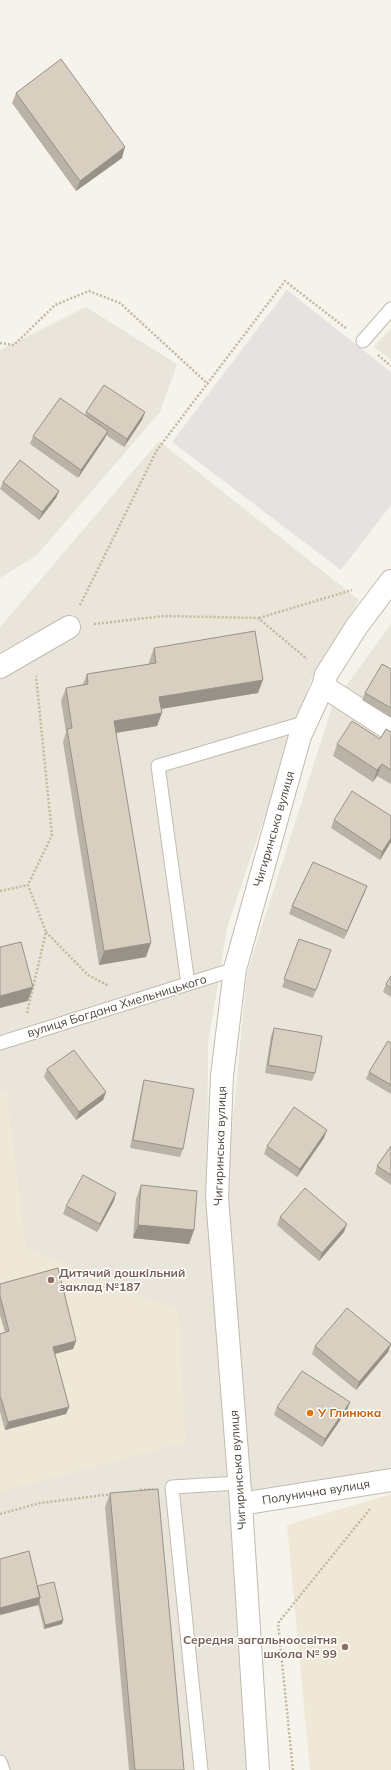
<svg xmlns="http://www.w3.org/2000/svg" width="391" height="1770" font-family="Mulish,sans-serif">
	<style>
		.residential { fill: #eae5da }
		.education { fill: #efe8d6 }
		.parking { fill: #e5e3e0 }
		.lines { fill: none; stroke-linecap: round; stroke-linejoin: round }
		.lane-casing { stroke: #c2bbae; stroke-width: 15 }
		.street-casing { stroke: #c2bbae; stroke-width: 24 }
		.path { stroke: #c4b79f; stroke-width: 2.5; stroke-dasharray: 2 2; stroke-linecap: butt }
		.lane { stroke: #fff; stroke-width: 13 }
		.street { stroke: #fff; stroke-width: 22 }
		.wall { fill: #bab2a6 }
		.shaded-wall { fill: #979187 }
		.building { fill: #d8cfc1; stroke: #979187 }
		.education-dot { fill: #8d6e63; stroke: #fff; stroke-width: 1.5 }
		.food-dot { fill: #e8710a; stroke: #fff; stroke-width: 1.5 }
		.labels { text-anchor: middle; stroke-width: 3; stroke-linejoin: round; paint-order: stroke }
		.street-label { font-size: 12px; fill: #4b4439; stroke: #fff }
		.education-label { font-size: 12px; font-weight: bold; fill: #785e54; stroke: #fff; text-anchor: start }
		.food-label { font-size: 12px; font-weight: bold; fill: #c56008; stroke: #fff; text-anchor: start }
	</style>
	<rect width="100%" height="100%" fill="#f6f3ec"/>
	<path class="residential" d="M86,307l91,57 -17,48 -123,143 -37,23v-228z
		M391,328v32l-17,-13z
		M159,441l200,159 -48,79 -84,249 -19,116 -1,152 41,574h-248v-1143z
		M391,624v850l-142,17 -23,-300 21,-218 86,-269z"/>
	<path class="education" d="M6,1090l20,158 152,63 8,131 -186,50v-400z
		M391,1494v276h-81l-23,-245z"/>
	<path class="parking" d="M287,290l104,82v133l-50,65 -169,-128z"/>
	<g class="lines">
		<defs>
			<path id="lane" d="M363,341l28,-32
				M188,984l-30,-218 149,-44
				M0,1043l235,-74
				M0,1762l3,8
				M201,1770l-29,-283 67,-4"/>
			<path id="street" d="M0,667l69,-40
				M323,686l68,44
				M241,1504l150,-24
				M258,1770l-17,-266 -24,-307 5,-121 13,-107 65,-233 23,-50 3,-11 31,-49 34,-45"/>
		</defs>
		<use href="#lane" class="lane-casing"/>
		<use href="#street" class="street-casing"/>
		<path class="path" d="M0,343l14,2 41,-40 34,-14 31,12 88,81
			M378,355l13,11
			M80,605l77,-155 128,-169 62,48
			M259,618l93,-28
			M94,624l70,-8 94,2 49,41
			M0,891l28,-6
			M46,932l42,43 21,11
			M27,1013l19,-81 -18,-47 24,-50 -16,-159
			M140,1490l13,-1
			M0,1514l40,-11 73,-9
			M293,1770l-15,-147 92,-114"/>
		<use href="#lane" class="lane"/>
		<use href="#street" class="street"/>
	</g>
	<path class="wall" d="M16,93l106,65 -46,33 -64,-88z
		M86,412h59l-3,8 -18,27 -18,-12 -1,3 -27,40 -48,-34 3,-8 52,-21z
		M3,482l56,9 -3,7 -17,22 -39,-31z
		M154,648l104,45 -97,16 -4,17 -41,7 30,224 -47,8 -36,-223 3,-10 -5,-31 5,-13 17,-4 4,-10 62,-10v-2z
		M391,669v49l-29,-18 3,-7z
		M391,732v52l-14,-8 -4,6 -40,-26 4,-12 43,-5z
		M334,820l57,22 -11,18 -49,-32z
		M367,886l-3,8 -20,45 -55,-25 3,-8z
		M299,939l32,11 -18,48 -31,-11z
		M391,976v21l-8,-5 3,-8z
		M274,1028l41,45 -3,8 -47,-8 6,-37z
		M391,1043v51l-25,-15 3,-7z
		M47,1069l59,23 -3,8 -27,20 -32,-43z
		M144,1080l39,69 -3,8 -50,-9 12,-60z
		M324,1138l-27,39 -33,-23 3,-8z
		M391,1146v39l-16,-11 2,-8z
		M141,1185l53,45 -5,14 -56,-6 3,-39z
		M114,1201l-17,31 -34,-18 3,-8z
		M280,1217l64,15 -25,29 -42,-36z
		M0,1284l76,57 -3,8 -18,5 14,53 -3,7 -61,16 -5,-18v-78l5,-2 -5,-17z
		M391,1344l-3,8 -32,38 -44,-36 3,-8z
		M350,1402l-3,8 -25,37 -48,-32 3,-8z
		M110,1493l74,277h-55l-24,-263z
		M37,1586l26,34 -1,4 -18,5 -6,-24 -38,10z"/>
	<path class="shaded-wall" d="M125,147l-3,11 -46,33 4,-10z
		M145,412l-3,8 -18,27 3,-8z
		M108,431l-3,7 -27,40 3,-8z
		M59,491l-3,7 -17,22 3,-8z
		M263,680l-5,13 -104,17 5,-13z
		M162,713l-5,13 -48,8 5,-13z
		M382,764l-5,12 -4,6 4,-12z
		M391,838v4l-11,18 2,-8z
		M367,886l-3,8 -20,45 3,-8z
		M151,943l-5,14 -47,8 5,-14z
		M33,987l-5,14 -28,7v-12z
		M106,1092l-3,8 -27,20 3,-8z
		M327,1130l-3,8 -27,39 3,-8z
		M116,1193l-2,8 -17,31 3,-8z
		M347,1224l-3,8 -25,29 3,-8z
		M138,1225l56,5 -5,14 -56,-6z
		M76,1341l-3,8 -23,6 3,-8z
		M391,1344l-3,8 -32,38 3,-8z
		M350,1402l-3,8 -25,37 3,-8z
		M69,1407l-3,7 -61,16 3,-8z
		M40,1597l-2,8 -38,10v-7z
		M63,1620l-1,4 -18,5 1,-4z"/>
	<path class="building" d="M61,59l64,88 -45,34 -64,-88z
		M104,385l41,27 -18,27 -41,-27z
		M60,398l48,33 -27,39 -48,-34z
		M20,460l39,31 -17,21 -39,-30z
		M255,631l8,49 -104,17 3,16 -48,8 37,222 -47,8 -37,-222 5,-1 -6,-40 22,-4 -1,-10 69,-11 -2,-15z
		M382,664l9,5v39l-26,-15z
		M352,721l28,18 6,-10 5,3v38l-9,-6 -5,6 -40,-26z
		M352,791l39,25v22l-9,14 -48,-32z
		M313,862l54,24 -20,45 -55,-25z
		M299,939l32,11 -15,40 -32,-11z
		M21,942l12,45 -33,9v-49z
		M391,976v12l-5,-4z
		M274,1028l48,8 -7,37 -47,-8z
		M388,1041l3,2v42l-22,-13z
		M74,1050l32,42 -27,20 -32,-43z
		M144,1080l50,9 -11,60 -50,-9z
		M294,1107l33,23 -27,39 -33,-23z
		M391,1146v29l-14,-9z
		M83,1175l33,18 -16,31 -34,-18z
		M141,1185l56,6 -3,39 -56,-5z
		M305,1188l42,36 -25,29 -42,-36z
		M58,1268l18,73 -23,6 16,60 -61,15 -7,-24h-1v-64l9,-3 -9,-35v-12z
		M347,1308l44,36 -32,38 -44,-36z
		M302,1371l48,31 -25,37 -48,-32z
		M158,1489l26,281h-49l-25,-277z
		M29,1551l11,46 -40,11v-49z
		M54,1582l9,38 -18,5 -6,-24 1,-4 -3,-11z"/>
	<g class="education-dot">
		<circle cx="51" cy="1280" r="4"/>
		<circle cx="345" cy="1647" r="4"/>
	</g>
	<circle class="food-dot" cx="310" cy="1413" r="4"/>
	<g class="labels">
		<g class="street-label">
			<text transform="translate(274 829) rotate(-74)" y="4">Чигиринська вулиця</text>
			<text transform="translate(117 1006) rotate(-17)" y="4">вулиця Богдана Хмельницького</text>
			<text transform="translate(220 1146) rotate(-88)" y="4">Чигиринська вулиця</text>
			<text transform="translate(238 1470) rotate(-94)" y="4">Чигиринська вулиця</text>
			<text transform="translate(316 1492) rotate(-9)" y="4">Полунична вулиця</text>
		</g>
		<g class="education-label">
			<text x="59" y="1277">Дитячий дошкільний<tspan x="59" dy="14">заклад №187</tspan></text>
			<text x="337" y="1644" text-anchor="end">Середня загальноосвітня<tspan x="337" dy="14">школа № 99</tspan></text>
		</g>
		<g class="food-label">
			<text x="318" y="1417">У Глинюка</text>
		</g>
	</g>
</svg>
